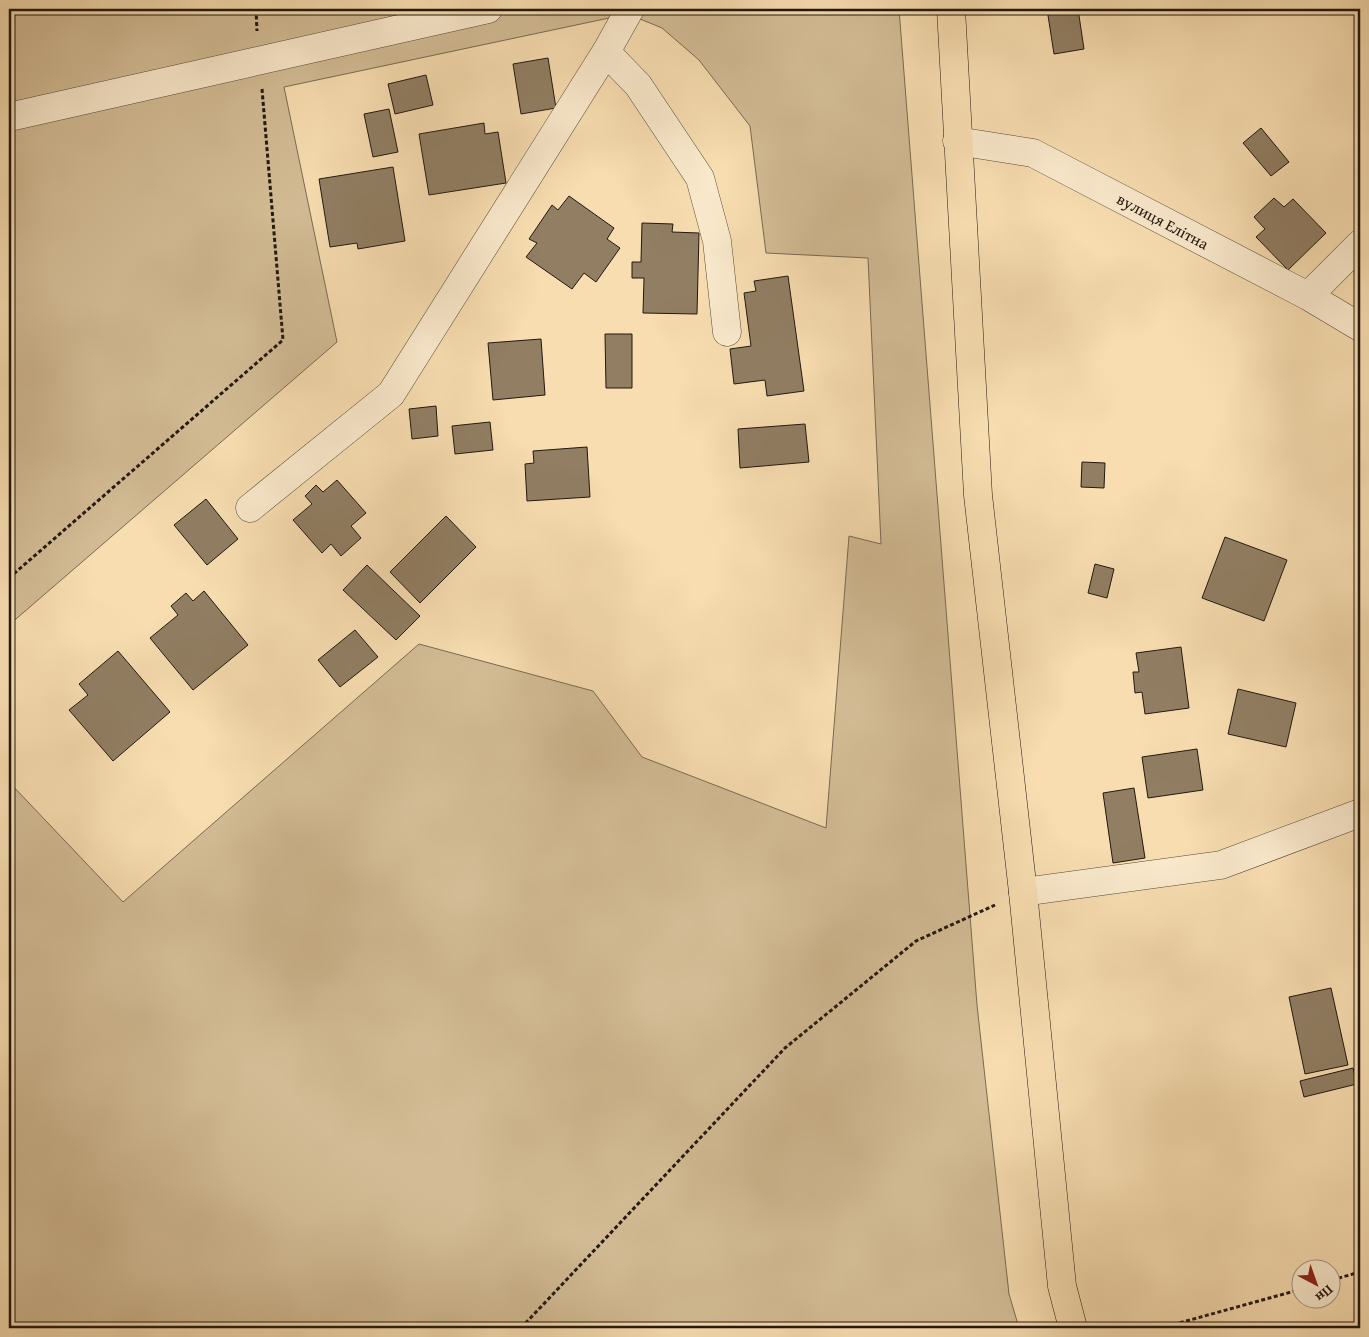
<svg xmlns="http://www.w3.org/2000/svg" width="1369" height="1337" font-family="'Gentium Book Plus',serif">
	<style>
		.green { fill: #d3bc95; stroke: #7a6a52 }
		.building { fill: #917e63; stroke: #22180f }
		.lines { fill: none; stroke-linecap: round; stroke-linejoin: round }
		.minor-casing { stroke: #574937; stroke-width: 29 }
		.major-casing { stroke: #22180f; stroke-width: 29 }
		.path { stroke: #22180f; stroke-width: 3; stroke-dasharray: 4 2.5; stroke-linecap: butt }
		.minor { stroke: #fae9cc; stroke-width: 28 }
		.major { stroke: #f7ddb0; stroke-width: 28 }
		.labels { text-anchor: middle; stroke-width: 4.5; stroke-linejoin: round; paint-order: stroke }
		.street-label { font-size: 16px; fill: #22180f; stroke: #fae9cc }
	</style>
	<rect width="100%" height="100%" fill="#f7ddb0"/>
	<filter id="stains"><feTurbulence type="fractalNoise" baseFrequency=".004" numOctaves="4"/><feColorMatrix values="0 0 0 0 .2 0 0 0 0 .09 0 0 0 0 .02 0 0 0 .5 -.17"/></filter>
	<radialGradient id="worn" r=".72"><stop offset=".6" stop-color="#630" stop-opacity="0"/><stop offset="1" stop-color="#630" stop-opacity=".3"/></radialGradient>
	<path class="green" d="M9,9h890l78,996 32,289 10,34h-1010v-546l114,120 296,-258 174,47 49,66 184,71 23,-292 32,8 -13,-286 -102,-5 -16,-127 -51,-66 -37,-32 -34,-14 -344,73 53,255 -328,283z"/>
	<path class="building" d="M1047,9h31l6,40 -30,5z
		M548,58l8,50 -35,6 -8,-50z
		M426,75l7,30 -38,9 -7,-30z
		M389,109l9,43 -25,5 -9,-43z
		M484,123l1,11 13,-2 8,51 -77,12 -10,-61z
		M1261,128l28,34 -18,14 -28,-33z
		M393,167l12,74 -47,8 -1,-6 -27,4 -11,-68z
		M569,196l45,32 -7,11 13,9 -24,34 -12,-9 -12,16 -46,-32 11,-14 -8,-4 23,-34 6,5z
		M1274,198l10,9 9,-8 33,34 -38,37 -32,-33 9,-8 -11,-12z
		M642,223l31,1 -1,8 27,1 -2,81 -54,-1 1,-35h-12v-16h9z
		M788,276l16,115 -37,5 -2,-16 -31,4 -4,-35 21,-3 -7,-53 12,-2 -2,-10z
		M605,334h27v54h-26z
		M541,339l4,56 -52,5 -5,-57z
		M436,406l2,30 -26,3 -3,-30z
		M490,422l3,28 -38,4 -3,-28z
		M805,424l4,38 -69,6 -2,-39z
		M587,447l3,50 -63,4 -2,-37 9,-1 -1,-12z
		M1082,462l23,1 -1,25 -23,-1z
		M337,480l29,33 -15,13 10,12 -20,18 -10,-12 -9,9 -29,-33 19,-16 -7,-8 11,-11 7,7z
		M206,499l32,40 -31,26 -33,-40z
		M446,516l30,31 -56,56 -30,-31z
		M1225,537l62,23 -23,61 -62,-23z
		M1095,564l19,5 -7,29 -19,-5z
		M367,565l53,51 -24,24 -53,-50z
		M204,591l44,54 -55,45 -43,-52 28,-23 -7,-9 15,-13 7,8z
		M355,630l23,27 -38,30 -22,-27z
		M1181,647l8,61 -44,6 -3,-22 -7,1 -2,-21h6l-3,-19z
		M118,651l52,61 -57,49 -44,-51 19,-15 -9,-11z
		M1238,689l58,14 -10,44 -58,-13z
		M1197,749l6,41 -55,8 -6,-41z
		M1134,788l11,70 -32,5 -10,-70z
		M1331,988l17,77 -43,9 -16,-77z
		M1353,1068l4,16 -53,13 -4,-16z"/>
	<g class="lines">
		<defs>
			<path id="minor" d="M606,52l32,33 62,93 17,63 10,91
				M9,117l479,-108
				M957,141l76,12 275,143 52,31
				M1308,296l52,-52
				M250,508l141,-114 215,-342 24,-43
				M1023,892l198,-27 139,-52"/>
			<path id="major" d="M951,9l27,486 45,397 39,394 11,42"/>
		</defs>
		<use href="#minor" class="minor-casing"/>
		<use href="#major" class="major-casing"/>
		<path class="path" d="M256,9l1,22
			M9,578l274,-238 -21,-251
			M1332,1280l28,-8
			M521,1328l264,-280 131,-107 79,-36
			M1161,1328l141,-39"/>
		<use href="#minor" class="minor"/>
		<use href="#major" class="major"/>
	</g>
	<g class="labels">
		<g class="street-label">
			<text transform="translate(1163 221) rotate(28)" y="6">вулиця Елітна</text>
		</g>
	</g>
	<rect width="1369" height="1337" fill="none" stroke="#f7ddb0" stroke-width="30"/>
	<rect x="10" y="10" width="1349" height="1317" fill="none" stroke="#22180f" stroke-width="2.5"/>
	<rect x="15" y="15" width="1339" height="1307" fill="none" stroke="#22180f"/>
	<g transform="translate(1316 1284) rotate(139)"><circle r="24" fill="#fae9cc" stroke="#a49580"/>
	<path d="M0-4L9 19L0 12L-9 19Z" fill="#8f2418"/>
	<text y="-8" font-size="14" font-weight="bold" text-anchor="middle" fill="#22180f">Пн</text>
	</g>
	<rect width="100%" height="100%" filter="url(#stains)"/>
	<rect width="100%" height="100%" fill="url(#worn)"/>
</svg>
